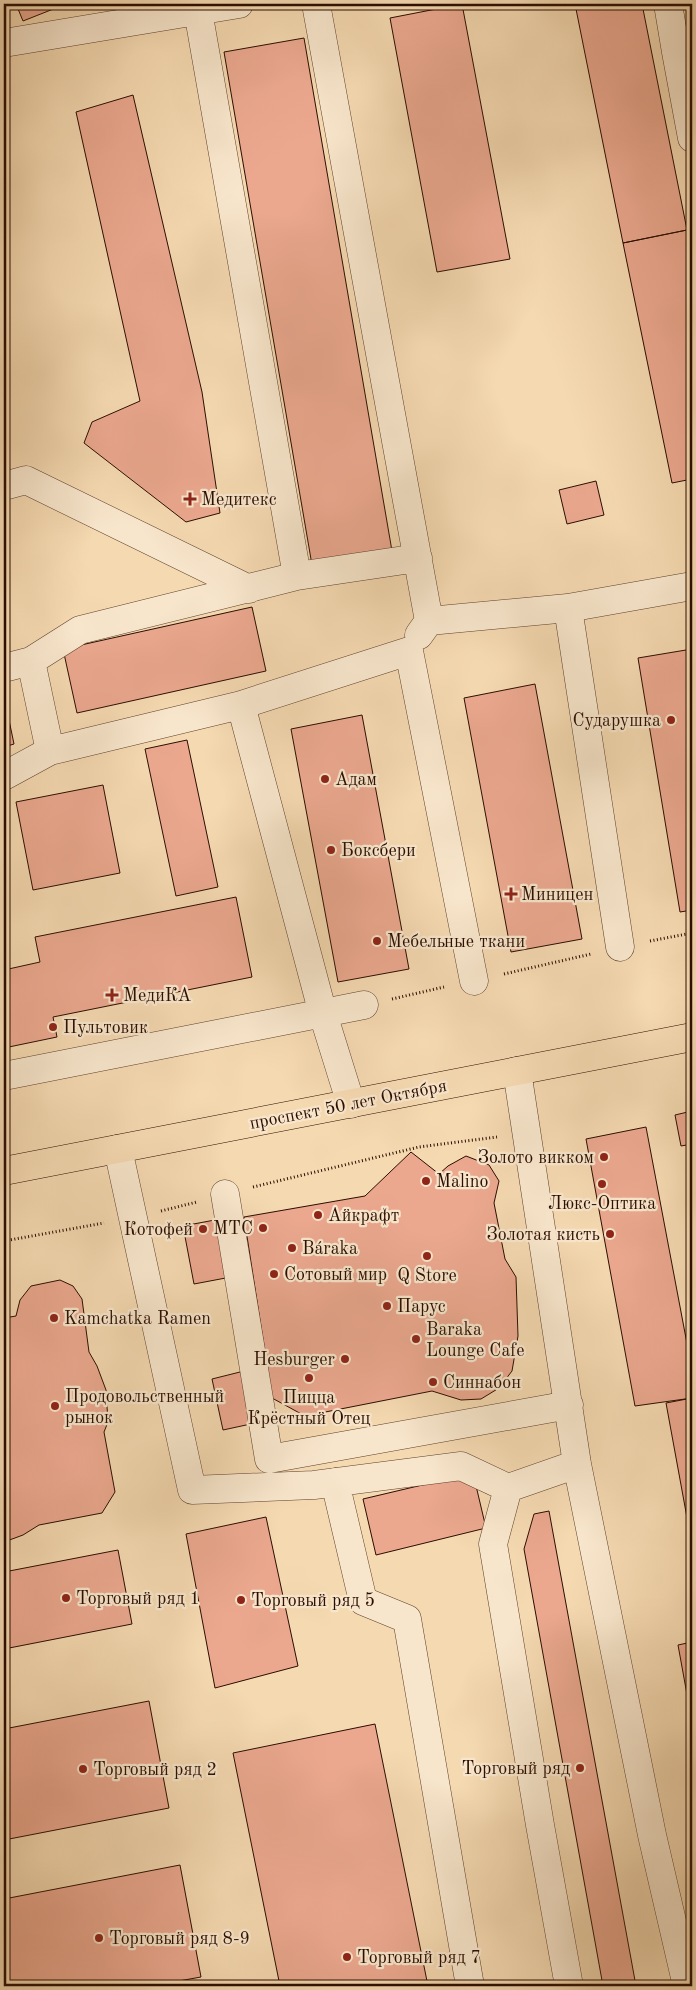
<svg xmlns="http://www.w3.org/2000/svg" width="696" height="1990" font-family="'Old Standard TT',serif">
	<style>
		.building { fill: #eba88f; stroke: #2a0d01 }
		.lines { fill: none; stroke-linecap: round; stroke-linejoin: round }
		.minor-casing { stroke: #5d402d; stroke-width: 29 }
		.major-casing { stroke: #2a0d01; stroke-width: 29 }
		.path { stroke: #2a0d01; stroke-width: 3; stroke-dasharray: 1 2.5; stroke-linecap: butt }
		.minor { stroke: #f8e6cc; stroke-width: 28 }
		.major { stroke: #f5d9b1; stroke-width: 28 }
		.poi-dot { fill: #8f2418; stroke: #f8e6cc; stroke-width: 2 }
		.labels { text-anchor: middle; stroke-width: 4.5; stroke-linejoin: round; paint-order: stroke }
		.poi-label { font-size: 18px; fill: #2a0d01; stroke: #f8e6cc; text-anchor: start }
		.street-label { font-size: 18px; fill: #2a0d01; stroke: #f8e6cc }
	</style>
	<rect width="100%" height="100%" fill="#f5d9b1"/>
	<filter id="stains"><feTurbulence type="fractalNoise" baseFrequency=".004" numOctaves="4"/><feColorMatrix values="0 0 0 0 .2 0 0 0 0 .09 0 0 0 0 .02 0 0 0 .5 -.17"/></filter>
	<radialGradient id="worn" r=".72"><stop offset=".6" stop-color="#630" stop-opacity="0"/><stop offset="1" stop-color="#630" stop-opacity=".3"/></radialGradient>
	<path class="building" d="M16,4h50l-43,17z
		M462,4l48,255 -73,13 -47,-254z
		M575,4h67l45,226 -64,13z
		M304,38l88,513 -80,14 -88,-513z
		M133,95l69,297 18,121 -34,9 -102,-79 8,-21 48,-21 -64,-289z
		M687,230l5,26v223l-20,4 -49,-240z
		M596,481l8,34 -37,9 -8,-34z
		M252,607l14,64 -189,42 -14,-64z
		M692,649v261l-12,2 -42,-254z
		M535,684l47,255 -71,13 -47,-254z
		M4,696l10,48 -10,3z
		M362,715l47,254 -71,13 -47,-253z
		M187,740l31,147 -42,9 -31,-147z
		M103,785l17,88 -87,17 -17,-88z
		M236,897l16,80 -199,40 4,20 -53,11v-78l36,-8 -5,-25z
		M692,1111v33l-11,2 -6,-31z
		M646,1127l46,243v28l-57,8 -49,-267z
		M411,1152l28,22 9,-8 18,-10 23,9 10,16 -5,22 11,56 11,18 2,59 -6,35 -13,17 -18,11 -20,1 -29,-9 -127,25 -33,-18 -28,-181 121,-21z
		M220,1219l11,58 -37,7 -11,-58z
		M60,1280l13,6 9,13 7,53 8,14 9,24 2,32 -4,10 11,60 -13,21 -63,12 -16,10 -19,7v-224l12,-2 4,-16 11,-14z
		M248,1370l12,52 -37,8 -11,-51z
		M692,1398v147l-26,-142z
		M473,1473l13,55 -110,27 -13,-56z
		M549,1511l87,475h-33l-79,-437 10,-35z
		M266,1517l32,149 -83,22 -29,-154z
		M118,1550l14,74 -128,25v-77z
		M692,1642v80l-14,-77z
		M149,1701l20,107 -165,32v-111z
		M375,1724l53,262h-148l-47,-233z
		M180,1865l21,112 -50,9h-147v-87z"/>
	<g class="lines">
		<defs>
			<path id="minor" d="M316,4l113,617
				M668,4l8,48 16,-2
				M198,11l99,565
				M4,43l235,-39
				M676,52l16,86
				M4,486l22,-6 223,109
				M568,608l52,339
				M419,635l10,-14 139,-13 124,-22
				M31,661l19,90
				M4,668l27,-7 49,-31 217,-54 121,-18
				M4,776l46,-25 191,-46
				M517,1071l60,393 75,371 35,151
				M4,1076l360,-71
				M351,1104l-28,-90 -82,-309 168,-54 65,330
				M118,1149l74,341 122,-5 147,-19 47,22
				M225,1194l44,265 300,-54
				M335,1482l28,119 44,18 63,367
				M569,1986l-29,-161 -47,-281 15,-56 69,-24"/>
			<path id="major" d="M4,1171l688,-134"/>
		</defs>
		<use href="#minor" class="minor-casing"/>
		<use href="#major" class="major-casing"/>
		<path class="path" d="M650,941l42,-8
			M504,974l87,-20
			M392,999l52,-12
			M253,1187l166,-40 78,-10
			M161,1211l36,-9
			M4,1241l100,-18"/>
		<use href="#minor" class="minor"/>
		<use href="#major" class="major"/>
	</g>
	<g class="poi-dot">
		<path d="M187.5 491.5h5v5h5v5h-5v5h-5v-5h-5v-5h5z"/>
		<circle cx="671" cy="720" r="5"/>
		<circle cx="325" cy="779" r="5"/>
		<circle cx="331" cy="850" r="5"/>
		<path d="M508.5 886.5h5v5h5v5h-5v5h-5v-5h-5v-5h5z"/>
		<circle cx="377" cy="941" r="5"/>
		<path d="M109.5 987.5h5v5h5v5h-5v5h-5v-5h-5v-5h5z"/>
		<circle cx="53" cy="1027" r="5"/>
		<circle cx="604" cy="1157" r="5"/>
		<circle cx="426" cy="1181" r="5"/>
		<circle cx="602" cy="1184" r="5"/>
		<circle cx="318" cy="1215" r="5"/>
		<circle cx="263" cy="1228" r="5"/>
		<circle cx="203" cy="1229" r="5"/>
		<circle cx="610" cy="1234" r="5"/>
		<circle cx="292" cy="1248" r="5"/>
		<circle cx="427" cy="1256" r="5"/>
		<circle cx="274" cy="1274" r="5"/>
		<circle cx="387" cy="1306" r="5"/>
		<circle cx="54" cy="1318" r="5"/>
		<circle cx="416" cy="1339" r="5"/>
		<circle cx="345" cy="1359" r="5"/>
		<circle cx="309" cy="1378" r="5"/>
		<circle cx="433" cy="1382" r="5"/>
		<circle cx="55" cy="1406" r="5"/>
		<circle cx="66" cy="1598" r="5"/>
		<circle cx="241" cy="1600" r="5"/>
		<circle cx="580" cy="1768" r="5"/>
		<circle cx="83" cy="1769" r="5"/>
		<circle cx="99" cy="1938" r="5"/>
		<circle cx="347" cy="1957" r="5"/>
	</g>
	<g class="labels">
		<g class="poi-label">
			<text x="201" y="505">Медитекс</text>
			<text x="661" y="726" text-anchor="end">Сударушка</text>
			<text x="335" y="785">Адам</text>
			<text x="341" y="856">Боксбери</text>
			<text x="521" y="900">Миницен</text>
			<text x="387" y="947">Мебельные ткани</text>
			<text x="123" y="1001">МедиКА</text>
			<text x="63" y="1033">Пультовик</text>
			<text x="594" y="1163" text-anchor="end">Золото викком</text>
			<text x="436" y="1187">Malino</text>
			<text x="602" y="1209" text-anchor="middle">Люкс-Оптика</text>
			<text x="328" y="1221">Айкрафт</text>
			<text x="253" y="1234" text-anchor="end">МТС</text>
			<text x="193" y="1235" text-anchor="end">Котофей</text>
			<text x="600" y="1240" text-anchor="end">Золотая кисть</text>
			<text x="302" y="1254">Báraka</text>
			<text x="284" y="1280">Сотовый мир</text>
			<text x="427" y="1281" text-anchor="middle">Q Store</text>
			<text x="397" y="1312">Парус</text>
			<text x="64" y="1324">Kamchatka Ramen</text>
			<text x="426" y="1335">Baraka<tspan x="426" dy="21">Lounge Cafe</tspan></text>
			<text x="335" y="1365" text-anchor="end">Hesburger</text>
			<text x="443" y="1388">Синнабон</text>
			<text x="65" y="1402">Продовольственный<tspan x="65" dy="21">рынок</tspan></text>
			<text x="309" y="1403" text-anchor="middle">Пицца<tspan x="309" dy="21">Крёстный Отец</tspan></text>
			<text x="76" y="1604">Торговый ряд 1</text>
			<text x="251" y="1606">Торговый ряд 5</text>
			<text x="570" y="1774" text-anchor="end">Торговый ряд</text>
			<text x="93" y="1775">Торговый ряд 2</text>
			<text x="109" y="1944">Торговый ряд 8-9</text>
			<text x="357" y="1963">Торговый ряд 7</text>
		</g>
		<g class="street-label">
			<text transform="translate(348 1104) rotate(-11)" y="6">проспект 50 лет Октября</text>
		</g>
	</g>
	<rect width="696" height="1990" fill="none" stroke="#f5d9b1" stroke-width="20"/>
	<rect x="5" y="5" width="686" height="1980" fill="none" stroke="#2a0d01" stroke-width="2.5"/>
	<rect x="10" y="10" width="676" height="1970" fill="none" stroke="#2a0d01"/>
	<rect width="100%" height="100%" filter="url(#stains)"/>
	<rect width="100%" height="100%" fill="url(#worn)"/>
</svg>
